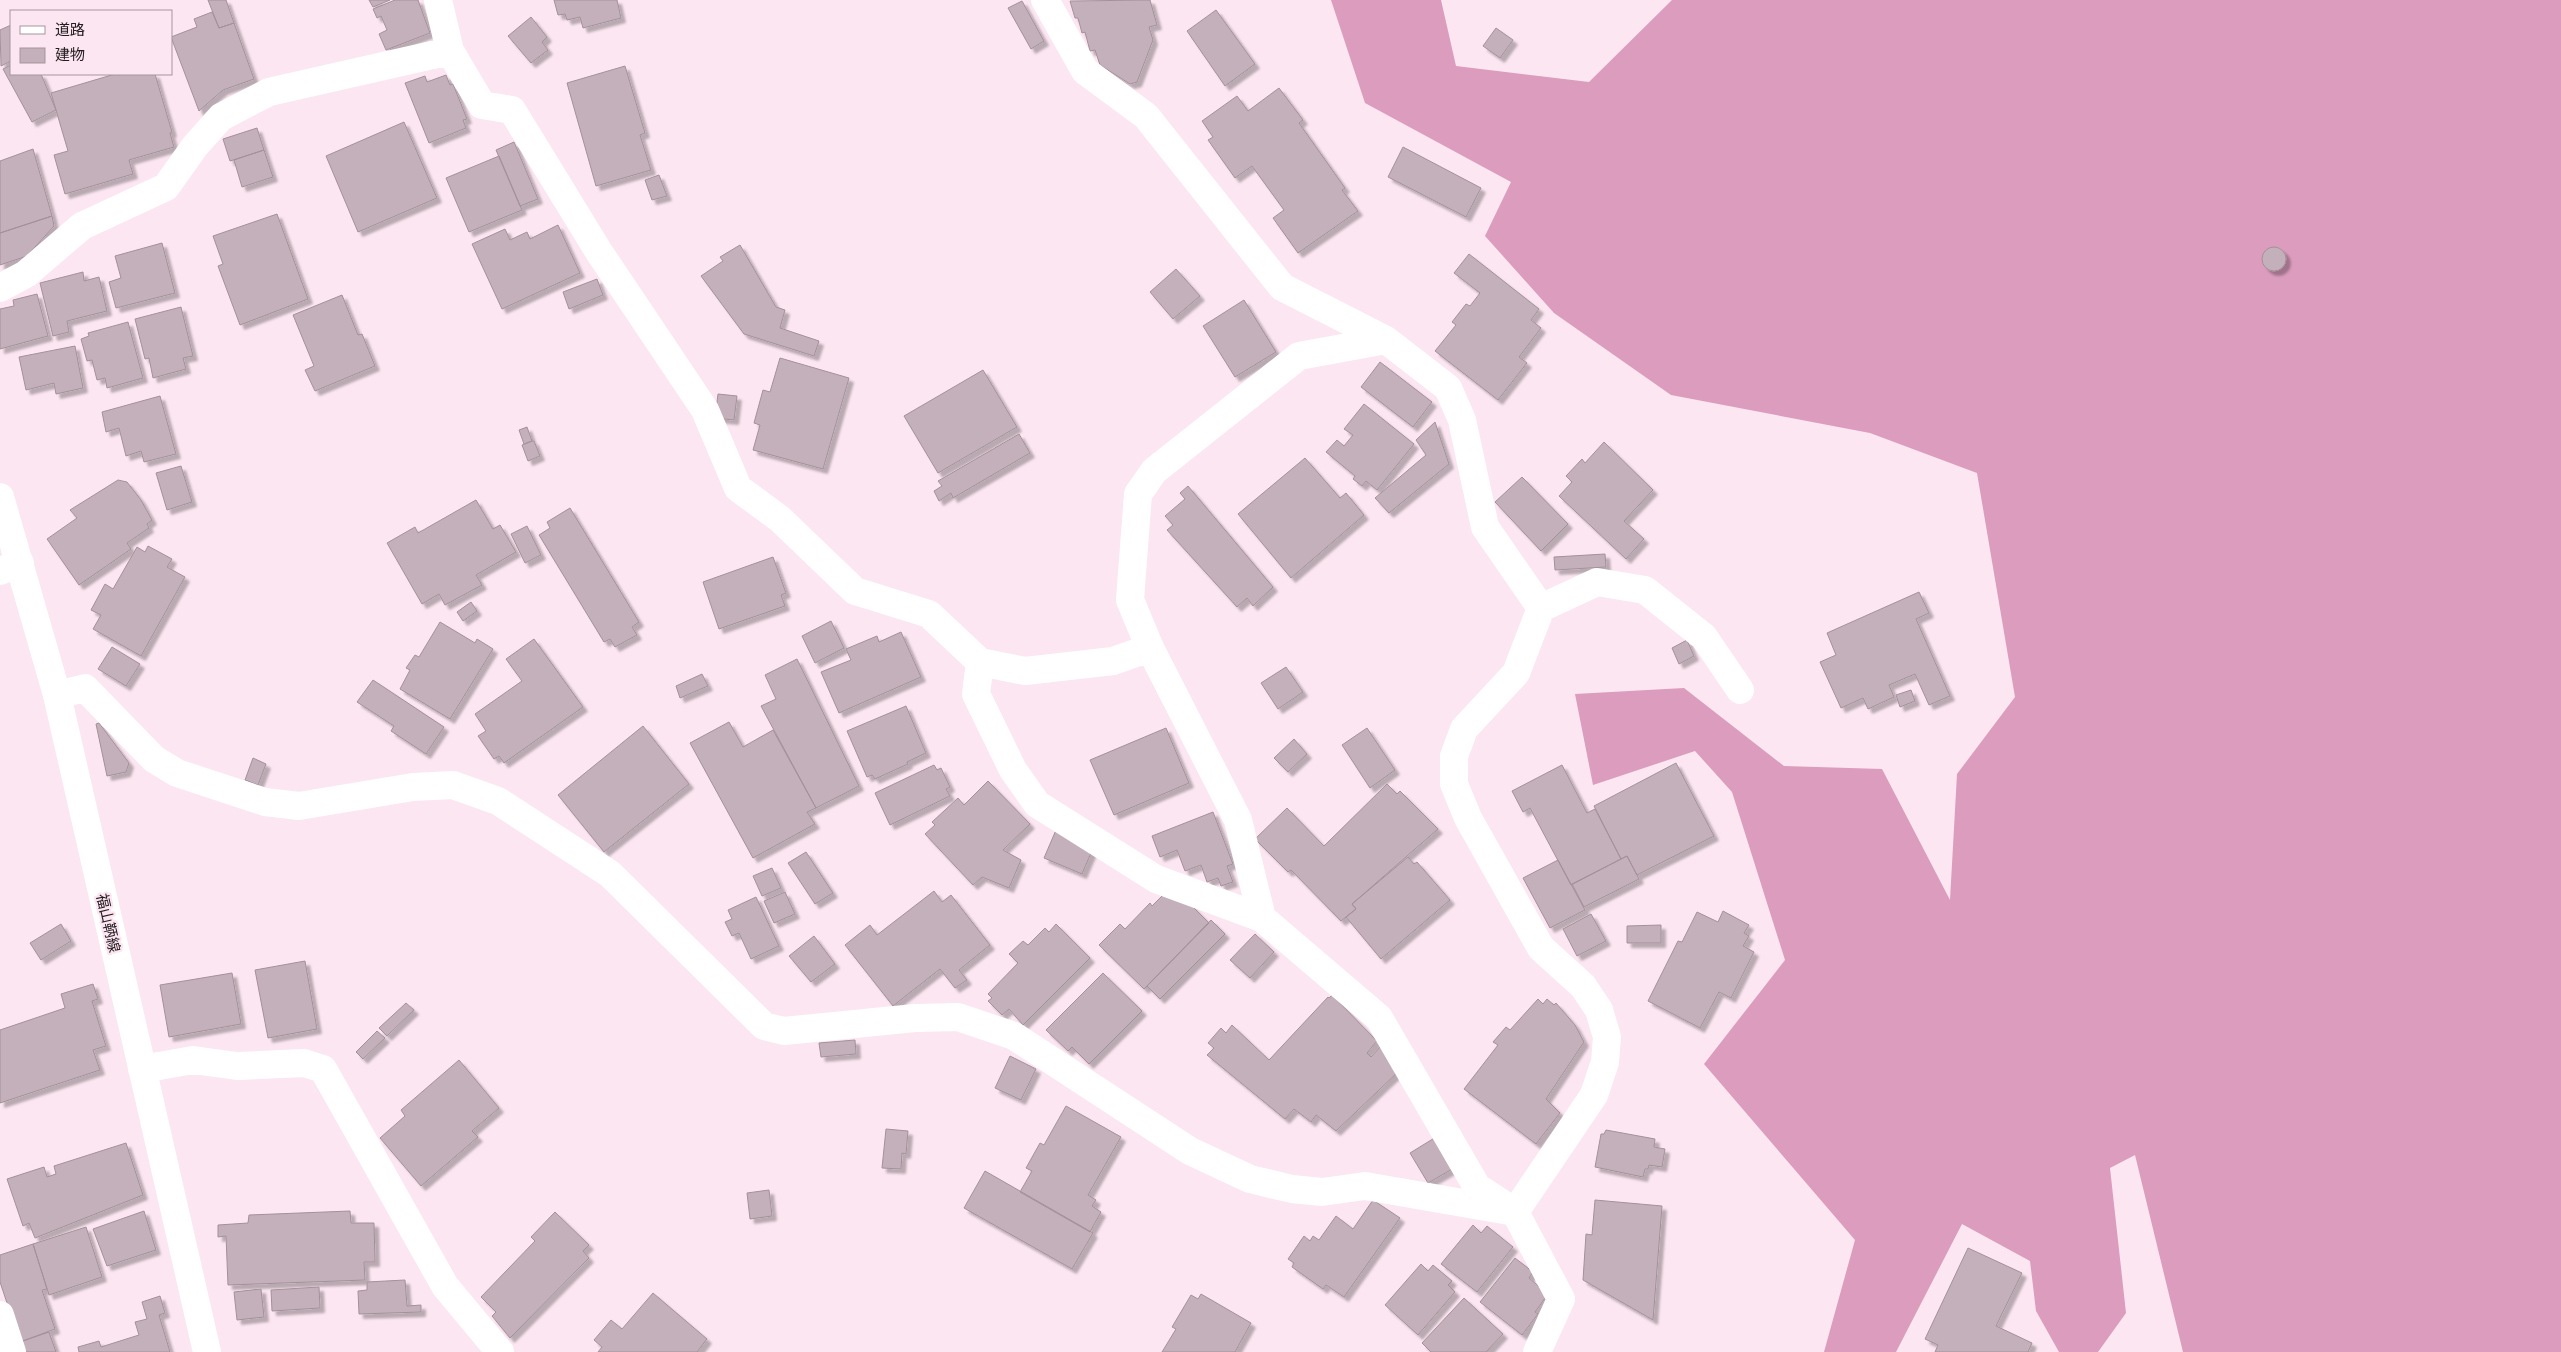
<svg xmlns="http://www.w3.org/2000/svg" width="2561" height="1352" font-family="Helvetica,'Noto Sans JP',sans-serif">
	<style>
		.forest { fill: #db9cbd }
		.building { fill: #c4b0ba; stroke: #a4909a; filter: url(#shadow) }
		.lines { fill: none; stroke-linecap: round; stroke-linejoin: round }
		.minor { stroke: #fff; stroke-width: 28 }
		.major { stroke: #fff; stroke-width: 28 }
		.labels { text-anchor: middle; stroke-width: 4.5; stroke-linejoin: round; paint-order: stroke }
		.street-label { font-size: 15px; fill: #221b1f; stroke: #fce6f1 }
	</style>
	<defs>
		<filter id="shadow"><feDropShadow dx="4.5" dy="4.5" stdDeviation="1" flood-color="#0004"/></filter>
	</defs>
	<rect width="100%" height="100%" fill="#fce6f1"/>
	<path class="forest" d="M1331,0h110l15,66 133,16 83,-82h889v1352h-378l-48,-197 -25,13 16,145 -28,39h-39l-23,-41 -6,-50 -68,-37 -66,128h-72l31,-112 -151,-176 81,-104 -53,-168 -37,-41 -102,34 -18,-91 109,-6 100,78 98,3 68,131 7,-126 58,-77 -38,-224 -107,-40 -199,-38 -117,-82 -69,-77 26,-54 -146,-79z"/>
	<path class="building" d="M208,0h18l8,23 -15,5z
		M369,0h21l-17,7z
		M395,0h23l12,33 -44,17 -7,-16 8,-4 -6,-14 -4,2 -4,-9z
		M554,0h63l4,18 -38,10 -3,-11 -13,3 -2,-6 -7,1z
		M1150,0l7,25 -8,2 4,13 -16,42 -7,2 -30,-19 -5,-15 -5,1 -5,-19 -3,1 -4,-15h-3l-5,-17z
		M1022,1l22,40 -13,8 -23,-41z
		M1216,10l39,54 -30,22 -38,-55z
		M212,12l7,16 15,-5 20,56 -31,11 -24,21 -28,-74 26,-10 -3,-8z
		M531,17l16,20 -5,5 6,8 -17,13 -23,-27z
		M11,25v36l-10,5 -1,-36z
		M1496,28l17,12 -13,18 -17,-12z
		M11,65v9h30l15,36 -24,12 -29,-53z
		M625,66l20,67 -5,2 11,35 -55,16 -29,-103z
		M115,74h40l17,58 -2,1 4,14 -45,13 4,14 -68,20 -11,-39 14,-4 -17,-58z
		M446,75l4,10 3,-1 14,35 -4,1 3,8 -37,15 -24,-60 20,-7 2,6z
		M1279,88l24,32 -4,3 46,65 -3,2 16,21 -60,42 -25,-35 11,-8 -32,-44 -17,12 -27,-38 5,-3 -11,-16 35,-25 11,15z
		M404,122l33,76 -79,34 -32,-76z
		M257,128l7,22 -34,11 -7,-22z
		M514,142l24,57 -18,7 -24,-56z
		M1403,147l78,41 -15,29 -78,-40z
		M33,149l19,67 -52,17v-72z
		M264,150l9,27 -31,10 -8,-27z
		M499,156l23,54 -53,22 -23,-54z
		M659,175l8,21 -15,4 -7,-20z
		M277,214l31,85 -68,26 -22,-59 5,-2 -10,-28z
		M52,216l2,10 -27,30 -27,9v-32z
		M558,225l22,48 -78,36 -30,-65 33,-15 5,11 17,-8 3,7z
		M162,243l13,50 -59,15 -7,-26 12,-4 -6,-22z
		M740,245l36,62 9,3 -5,18 39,13 -5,15 -70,-22 -43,-58 22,-15 -3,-4z
		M2262 259a12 12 0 1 1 24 0a12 12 0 1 1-24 0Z
		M1469,254l70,55 -8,11 10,8 -22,29 8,6 -29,37 -63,-49 21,-26 -4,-3 14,-18 4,2 10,-13 -26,-20z
		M1176,269l24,27 -27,23 -23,-27z
		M83,272l1,9 15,-4 8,34 -40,10 2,11 -16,4 -13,-53z
		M597,279l6,16 -34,14 -6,-17z
		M37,294l11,42 -48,13v-40l14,-3 -1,-6z
		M342,295l16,40 4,-1 13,32 -60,25 -10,-21 9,-4 -21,-51z
		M1244,300l32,52 -41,25 -32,-51z
		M181,307l12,49 -10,2 3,11 -33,9 -4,-20 -4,1 -10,-40z
		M128,322l15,56 -36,10 -2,-10 -8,2 -5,-20 -5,1 -6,-22 8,-3 -1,-3z
		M75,346l8,42 -27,6 -2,-11 -28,7 -7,-33z
		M780,358l69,20 -26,91 -70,-19 7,-25 -6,-2 9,-33 7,2z
		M1380,362l52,40 -19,25 -52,-40z
		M983,370l34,57 -79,46 -34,-57z
		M718,394l19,2 -3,24 -19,-2z
		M160,396l16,58 -32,8 -3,-11 -15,5 -7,-28 -13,4 -4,-20z
		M1364,404l50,40 -37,46 -11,-9 -4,5 -9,-7 2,-3 -29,-24 11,-12 7,6 9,-11 -9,-6z
		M1435,422l14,42 -60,49 -14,-15 51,-43 -10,-15z
		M527,427l5,14 -8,3 -5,-14z
		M1019,434l11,19 -77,45 -2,-5 -12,8 -5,-10 8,-5 -4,-5z
		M532,441h2l6,15 -12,5 -6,-16z
		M1604,442l49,48 -29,31 20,18 -18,20 -67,-63 13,-14 -6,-6 16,-17 3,4z
		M1305,458l35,40 6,-5 18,22 -73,63 -53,-64z
		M181,466l11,36 -25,8 -11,-37z
		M1522,477l46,47 -27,27 -46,-49z
		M118,480l9,2 14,18 11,20 -5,4 2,4 -22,15 4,6 -52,36 -32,-46 30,-21 -7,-8z
		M1188,486l85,101 -20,19 -6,-8 -10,9 -70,-77 6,-5 -8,-9 20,-17 -5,-6z
		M476,500l17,29 7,-4 16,27 -40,23 6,10 -37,20 -6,-11 -17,10 -35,-61 28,-16 3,6z
		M570,508l69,114 -7,5 5,8 -22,12 -5,-8 -6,3 -65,-107 11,-7 -3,-6z
		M527,526l14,29 -16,8 -14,-29z
		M148,546l24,13 -5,8 18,10 -44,79 -48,-27 8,-14 -10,-5 14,-26 8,5 24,-42 8,5z
		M1605,554l1,13 -51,3 -1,-13z
		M773,557l13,36 -5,2 4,11 -66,23 -16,-47z
		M1919,592l10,21 -13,6 34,77 -21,9 -14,-31 -26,11 5,12 -26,12 -5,-11 -22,10 -21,-46 16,-7 -9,-22z
		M471,602l6,9 -14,10 -6,-9z
		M831,621l13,27 -29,15 -13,-27z
		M440,622l35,21 2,-4 16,10 -43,70 -50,-30 10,-19 -4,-2 9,-13 4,2z
		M901,632l20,45 -82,36 -18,-41 30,-12 -5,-11 31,-13 2,6z
		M534,639l49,68 -79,56 -5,-7 -5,3 -16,-23 8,-5 -11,-17 47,-33 -16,-22z
		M1687,640l7,16 -15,8 -7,-16z
		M112,647l28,17 -14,22 -28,-17z
		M797,659l62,127 -43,22 -55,-102 15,-7 -11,-24z
		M1286,667l17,25 -25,17 -17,-26z
		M702,674l6,12 -28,12 -4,-12z
		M373,680l71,47 -18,27 -35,-23 3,-5 -37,-24z
		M1911,690l4,11 -15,6 -4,-12z
		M906,706l20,47 -19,9 1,2 -33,15 -3,-4 -5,2 -20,-46z
		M729,722l14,25 30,-17 43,78 -9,4 8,12 -62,34 -63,-115z
		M99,723l30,40 -3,9 -19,4 -11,-52z
		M643,726l46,58 -85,68 -46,-57z
		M1166,728l23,55 -75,32 -24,-55z
		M1367,728l28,42 -25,18 -28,-43z
		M1294,739l13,15 -19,18 -14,-14z
		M253,758l13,6 -8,21 -13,-5z
		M1676,763l38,73 -77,39 -10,-19 -6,3 -27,-53z
		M934,765l3,5 4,-2 9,19 -4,2 4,7 -60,29 -15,-32z
		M1562,765l25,48 8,-4 26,50 -50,26 -41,-77 -7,4 -11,-21z
		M988,781l42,43 -27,26 18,10 -12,28 -27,-11 -9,8 -48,-51 10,-9 -3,-3 26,-24 6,7z
		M1387,784l10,10 3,-3 38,38 -86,75 4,5 -15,12 -50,-51 -3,2 -33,-33 32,-31 37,38z
		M1213,812l20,52 -6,2 6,16 -12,4 -3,-8 -11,4 -6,-17 -16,6 -8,-21 -17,7 -8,-21z
		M1056,830l38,16 -12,28 -38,-16z
		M806,852l27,41 -18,11 -27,-41z
		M1627,856l12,23 -55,28 -12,-23z
		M1408,857l6,7 3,-2 33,38 -69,59 -35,-42 10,-8 -4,-5z
		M1558,860l27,50 -35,18 -27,-50z
		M772,868l9,20 -19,8 -9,-20z
		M1172,886l37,37 -65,66 -45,-44 21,-21 5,5 25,-26 2,3z
		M934,891l8,11 9,-7 39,50 -31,25 8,10 -12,8 -15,-19 -47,37 -48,-61 25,-20 7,10z
		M785,892l10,22 -21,9 -10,-22z
		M756,897l23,49 -28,13 -12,-26 -7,3 -7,-14 7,-3 -4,-9z
		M1723,911l26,14 -5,8 5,3 -6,10 11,6 -23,46 -12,-6 -19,36 -52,-27 30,-60 4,1 15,-30 21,10z
		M1591,914l15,27 -29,15 -14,-27z
		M1211,920l14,14 -65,65 -13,-13z
		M61,924l10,17 -30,19 -11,-17z
		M1056,924l34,34 -67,67 -14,-16 -7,6 -14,-14 4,-3 -4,-4 30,-31 -9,-9 14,-13 5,4 17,-17 4,4z
		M1661,925v18h-34v-17z
		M1255,934l19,18 -24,26 -20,-18z
		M814,936l21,28 -24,18 -22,-26z
		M305,961l12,68 -49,9 -13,-68z
		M232,973l9,51 -72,13 -9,-52z
		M1103,973l39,38 -53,53 -17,-17 -4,4 -22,-21z
		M93,984l5,15 -6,2 14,45 -13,4 7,20 -100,33v-73l65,-22 -4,-14z
		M1332,995l45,46 -10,12 4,4 10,-11 18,25 -63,60 -20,-16 -5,7 -17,-13 -9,10 -78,-64 7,-7 -6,-5 13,-15 5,5 6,-8 37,35 59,-63 1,1z
		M1538,999l5,5 4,-5 7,6 2,-2 19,22 9,17 -38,57 14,14 -24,31 -72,-55 34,-44 -5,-3 13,-15 4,3z
		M406,1003l8,7 -27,26 -8,-8z
		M377,1031l8,7 -22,21 -7,-7z
		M855,1040l1,14 -35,3 -2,-14z
		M1010,1056l26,13 -15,31 -26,-12z
		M459,1060l40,48 -27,23 6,6 -57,49 -41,-48 25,-22 -4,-6z
		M1066,1106l55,31 -33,58 8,5 -4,6 9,6 -11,20 -70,-40 12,-21 -6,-3 14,-25 4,2z
		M886,1129l22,2 -2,23 -4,-1 -1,16 -19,-1z
		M1606,1130l49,9 -1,8 11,2 -3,18 -13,-2 -1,4h-3l-2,8 -48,-10 6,-33h3z
		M1436,1137l18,31 -26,15 -18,-30z
		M126,1143l17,52 -108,43 -6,-15 -6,3 -16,-47 37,-12 3,10 9,-3 -2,-8z
		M985,1171l108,62 -21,36 -108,-61z
		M769,1190l3,26 -22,3 -3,-26z
		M1373,1200l27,18 -56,79 -18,-12 -3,4 -31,-22 2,-4 -6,-4 16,-23 6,5 3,-5 6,4 17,-24 17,13z
		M1595,1200l67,6 -9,114 -70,-40 3,-46 6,1z
		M144,1211l12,39 -49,16 -14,-37z
		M350,1211l1,12h23l1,39h-11l1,18 -137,5 -2,-49 -8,1v-12l30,-2 1,-8z
		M555,1212l34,33 -6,6 6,7 -79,80 -18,-22 4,-4 -15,-15 54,-56 -4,-4z
		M1473,1225l8,8 6,-7 26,21 -36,45 -36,-28z
		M86,1227l16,50 -53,18 -16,-51z
		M33,1244l14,45 -5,1 13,39 -35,13 -20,-60v-27z
		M1968,1248l54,25 -26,53 36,17 -4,9h-93l3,-7 -13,-6z
		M1515,1258l18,14 -4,6 19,16 -13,18 3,2 -16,21 -42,-33z
		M1421,1264l7,7 5,-6 19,16 -4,4 7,7 -37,43 -33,-30z
		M405,1280l2,26 14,-1v7l-62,2 -1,-23 9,-1v-8z
		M319,1287l1,21 -48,3 -1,-21z
		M261,1289l3,28 -27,3 -3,-28z
		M653,1293l54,46 -10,13h-99l4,-5 -8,-7 17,-20 11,9z
		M1201,1294l50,29 -16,29h-73l14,-23 -4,-2 19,-32 7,4z
		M160,1296l5,17 -6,2 11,37h-91l-1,-5 21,-6 2,6 38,-12 -4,-13 12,-3 -5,-17z
		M1464,1298l39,36 -17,18h-55l-9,-9z
		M49,1332l7,20h-32l-4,-10z"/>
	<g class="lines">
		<path class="minor" d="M438,0l12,51 32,54 30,5 87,142 106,158 33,78 42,31 75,72 74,23 51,48 45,9 88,-10 37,-13
			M1045,0l40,71 61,45 136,171 104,53 62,48 14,32 23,107 56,81 56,-26 48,8 59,47 36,53
			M0,288l26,-14 56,-48 84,-39 29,-41 26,-29 48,-25 181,-41
			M0,571l20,-8
			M980,662l-4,32 37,76 24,34 119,75 106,39 117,100 98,169 38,25 46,87 -24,53
			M57,695l28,-7 69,71 23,14 88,29 34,4 114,-19 40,-2 45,16 112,73 154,152 20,5 131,-13 43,-1 56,19 176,115 60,28 42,10 30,3 43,-6 150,26 79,-117 11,-33 2,-25 -8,-27 -16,-24 -42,-38 -73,-130 -14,-34v-28l10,-27 52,-56 25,-65
			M1262,918l-24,-98 -88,-172 -20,-48 8,-106 16,-23 145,-115 87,-16
			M142,1069l51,-9 44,6 67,-3 19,6 122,217 55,66
			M0,1315l12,37"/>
		<path class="major" d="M0,497l57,198 150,657"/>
	</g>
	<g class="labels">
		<g class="street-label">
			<text transform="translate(108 923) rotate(77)" y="5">福山鞆線</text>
		</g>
	</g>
	<rect x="10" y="10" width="162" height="65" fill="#fce6f1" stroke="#a5959d"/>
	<rect x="20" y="26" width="25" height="8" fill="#ffffff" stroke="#a5959d"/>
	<text x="55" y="35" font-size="15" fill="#221b1f">道路</text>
	<rect x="20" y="48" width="25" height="15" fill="#c4b0ba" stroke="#a5959d"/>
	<text x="55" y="60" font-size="15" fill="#221b1f">建物</text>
</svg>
